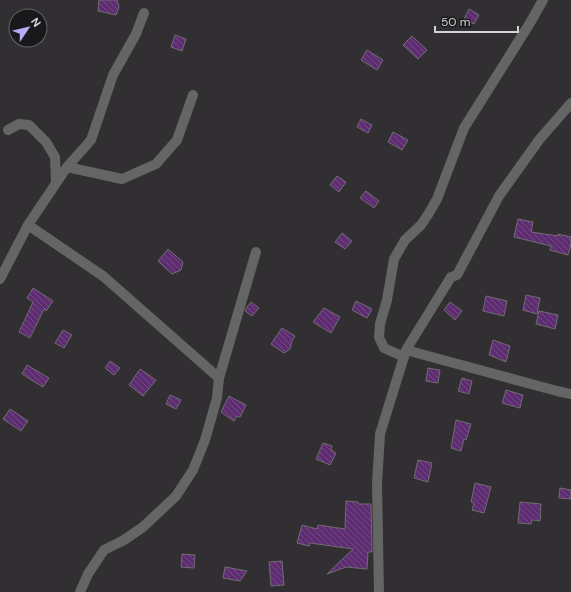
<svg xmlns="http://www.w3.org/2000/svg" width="571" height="592" font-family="'DM Sans',sans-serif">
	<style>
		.building { fill: url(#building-back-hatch); stroke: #706d71 }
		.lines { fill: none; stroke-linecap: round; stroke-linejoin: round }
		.minor { stroke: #636664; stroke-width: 10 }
	</style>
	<defs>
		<pattern id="building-back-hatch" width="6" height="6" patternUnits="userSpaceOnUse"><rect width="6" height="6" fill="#5e2c70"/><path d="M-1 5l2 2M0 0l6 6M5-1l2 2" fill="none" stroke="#744a84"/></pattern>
	</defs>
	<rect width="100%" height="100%" fill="#322f33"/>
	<path class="building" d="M99,0h18l2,7 -3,8 -18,-4z
		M469,9l10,6 -5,9 -10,-5z
		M175,35l11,4 -4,12 -11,-4z
		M412,36l15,14 -9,9 -15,-14z
		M367,50l16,10 -6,10 -16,-10z
		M361,119l11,6 -4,8 -11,-6z
		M393,132l15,8 -6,10 -14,-8z
		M337,176l9,6 -7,10 -9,-7z
		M366,191l13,10 -5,7 -14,-10z
		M518,219l15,3 -2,10 27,4v-2l13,3v7l-3,11 -18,-5 1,-4 -37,-9z
		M342,233l10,8 -7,8 -10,-7z
		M168,249l15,13 -2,8 -9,4 -14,-13z
		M33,288l20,13 -7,10 -2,-2 -14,29 -11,-6 14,-30 -6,-4z
		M526,295l14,3 -3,16 -14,-4z
		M486,296l21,5 -3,15 -21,-5z
		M356,301l16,8 -5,9 -15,-8z
		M251,302l8,6 -7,8 -7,-5 2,-4z
		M450,302l12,9 -7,9 -11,-10z
		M324,308l16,9 -9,16 -18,-11z
		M539,311l19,4 -3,14 -19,-5z
		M282,328l13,8 -3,5 -2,8 -6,4 -13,-9z
		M63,330l9,5 -8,13 -9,-5z
		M493,340l17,6 -4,16 -17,-7z
		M110,361l10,7 -6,7 -9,-7z
		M27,365l22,13 -6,9 -21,-13z
		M428,368l12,2 -2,13 -12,-2z
		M140,369l16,11 -13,16 -14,-11z
		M462,378l10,3 -3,13 -11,-3z
		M506,390l17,5 -3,13 -18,-5z
		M170,395l11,5 -5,9 -10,-5z
		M229,396l17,9 -6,12 -3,-1 -3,5 -13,-9z
		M10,409l18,12 -7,10 -18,-12z
		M456,420l15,4 -5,16 -2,-1 -3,12 -10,-3z
		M323,443l9,3 -1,4 5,3 -6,12 -14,-6z
		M418,460l14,3 -4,19 -14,-4z
		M475,483l16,4 -7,26 -12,-3 2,-7 -3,-1z
		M560,488l11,2v9l-12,-1z
		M346,501l12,1v2h13l1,48h-4l-1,17 -21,-2 -19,7 26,-25 -43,-6 -1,3 -12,-3 5,-18 15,4 1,-4 27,4z
		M520,502l21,2 -1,17 -8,-1 -1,4 -13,-1z
		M182,554l13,1 -1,13 -13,-1z
		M282,561l2,24 -13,1 -2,-24z
		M225,567l22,4 -7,10 -17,-3z"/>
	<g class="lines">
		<path class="minor" d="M8,130l11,-6 10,1 17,17 9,15 1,26
			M67,167l55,12 34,-15 21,-24 16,-45
			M28,225l75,51 116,102
			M0,279l28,-54 39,-58 24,-27 22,-65 23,-41 8,-21
			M406,350l151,41 14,3
			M404,357l-20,-9 -5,-11 1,-13 7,-24 7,-41 11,-19 16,-15 8,-12 8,-14 27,-71 66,-105 13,-23
			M80,592l8,-18 16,-24 20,-10 19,-13 33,-31 17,-26 12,-30 12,-42 2,-20 37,-126
			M379,592l-2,-108 3,-50 26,-84 45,-73 6,-2 42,-79 40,-56 32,-37"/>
	</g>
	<g transform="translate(28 28) rotate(55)"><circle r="19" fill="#19181a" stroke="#646365"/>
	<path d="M0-3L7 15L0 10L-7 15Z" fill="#b7abf8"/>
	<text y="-6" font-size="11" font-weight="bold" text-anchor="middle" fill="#d5d3d6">N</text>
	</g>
	<path d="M435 26v6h83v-6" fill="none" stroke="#d5d3d6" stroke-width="2"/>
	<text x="441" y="26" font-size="12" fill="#d5d3d6" stroke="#19181a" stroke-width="3" paint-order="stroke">50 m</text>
</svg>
